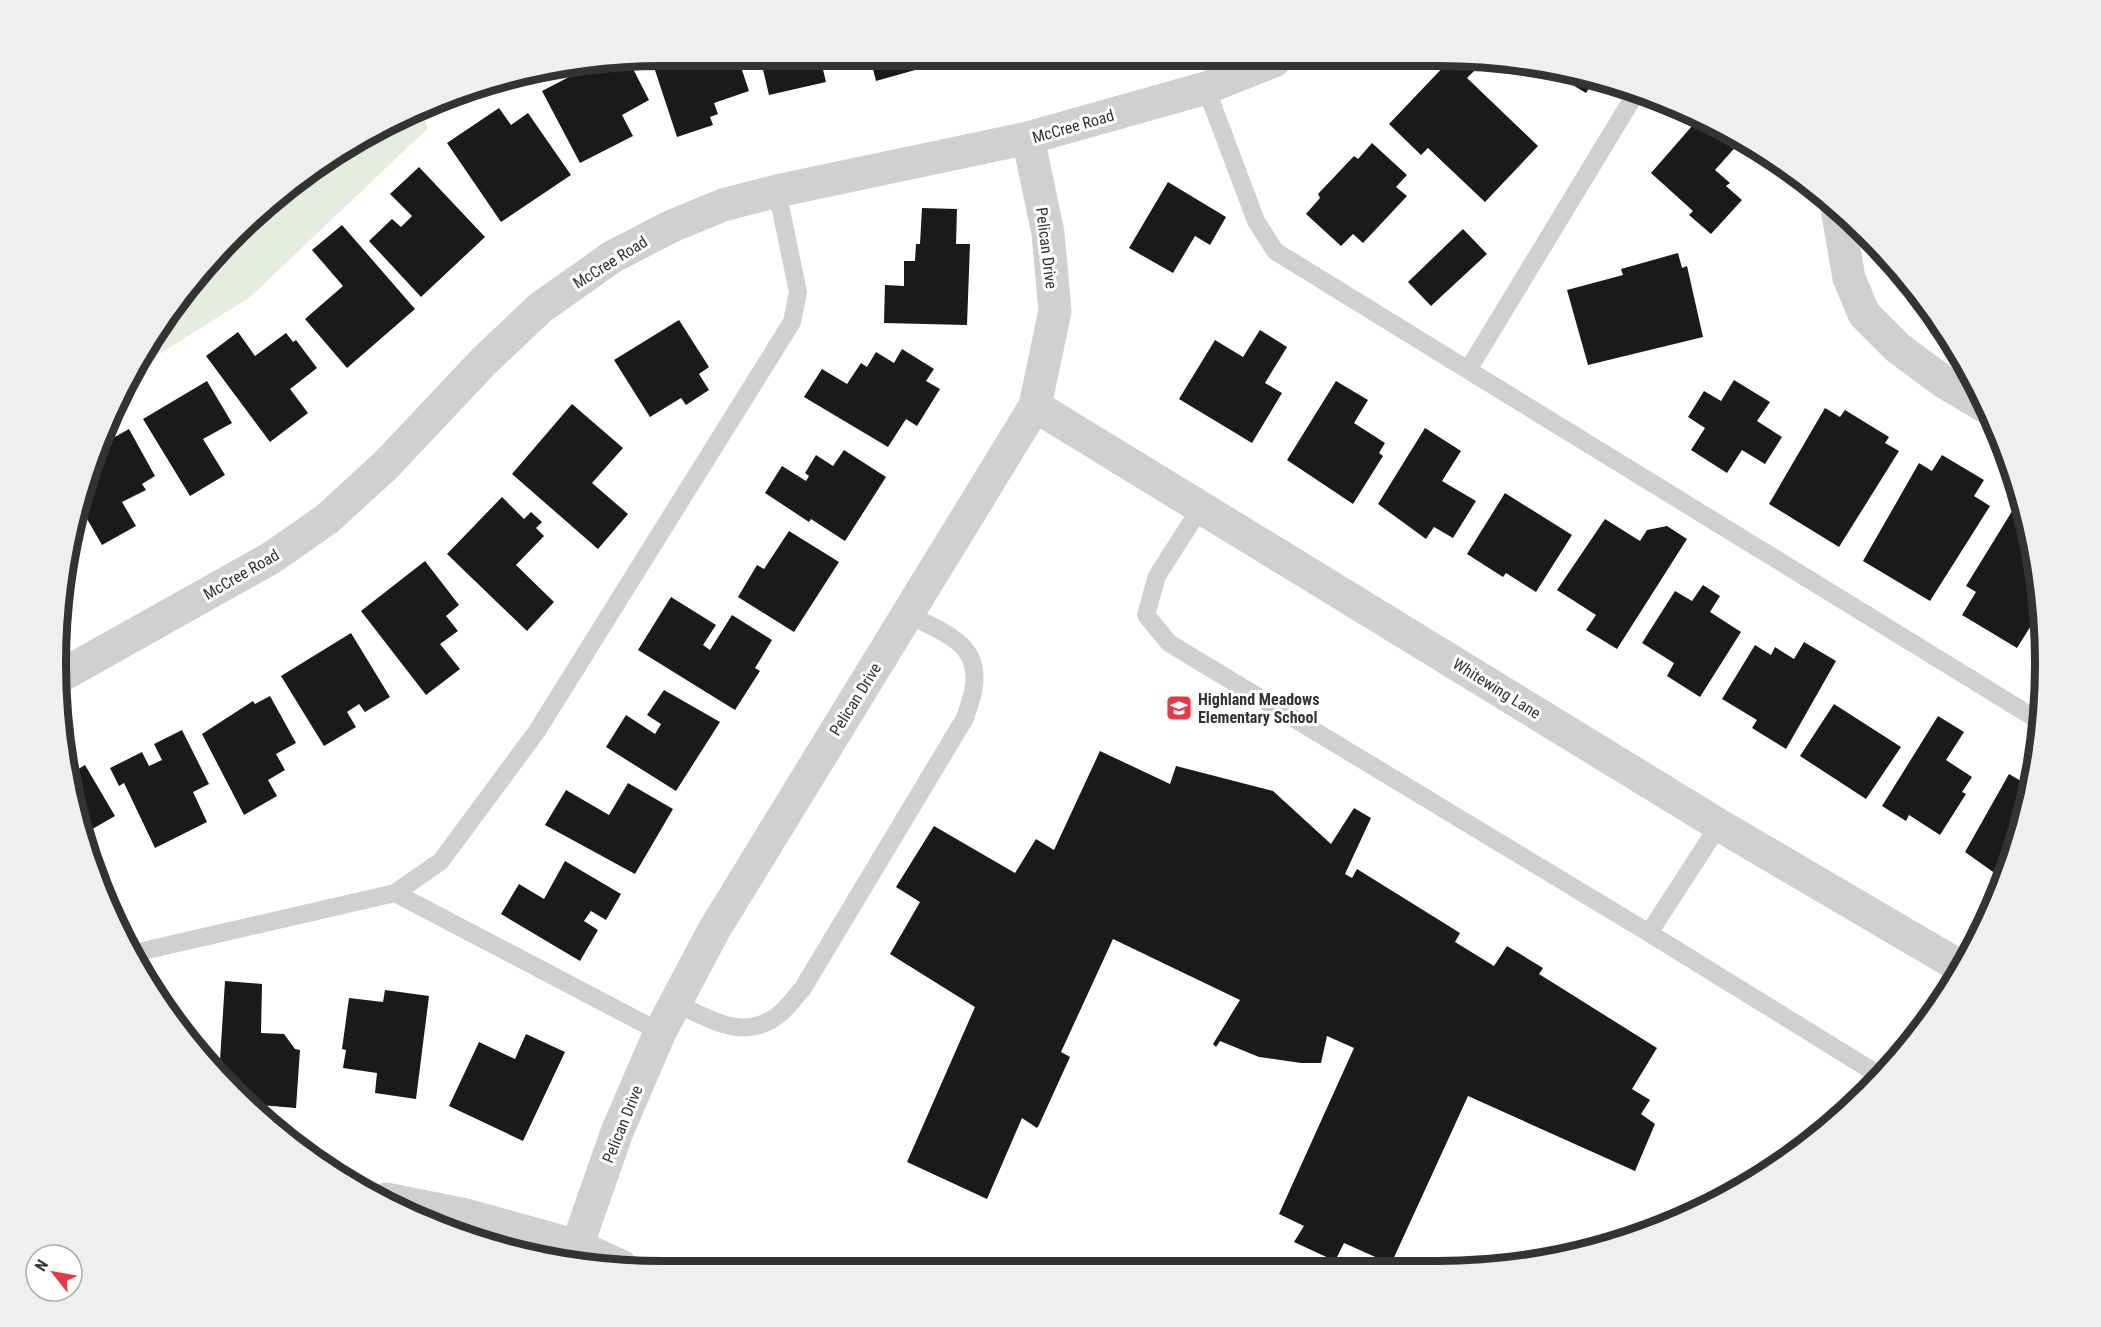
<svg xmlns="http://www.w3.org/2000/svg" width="2101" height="1327" font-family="'Roboto Condensed',sans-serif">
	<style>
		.green { fill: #e6ecdf }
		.building { fill: #1a1a1a }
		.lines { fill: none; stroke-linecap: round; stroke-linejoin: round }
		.service { stroke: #d0d0d0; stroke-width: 18 }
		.minor { stroke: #d0d0d0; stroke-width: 33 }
		.tertiary { stroke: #d0d0d0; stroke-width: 33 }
		.labels { text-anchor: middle; stroke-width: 6; stroke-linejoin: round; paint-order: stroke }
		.street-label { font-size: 16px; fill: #333; stroke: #fff }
		.poi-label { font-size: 16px; font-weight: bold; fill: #333; stroke: #fff; text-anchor: start }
		.rim { fill: none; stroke: #333; stroke-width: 8 }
	</style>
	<rect width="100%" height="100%" fill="#fff"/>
	<path class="green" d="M421,111l7,17 -178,169 -118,74 5,-11 44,-67 53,-60 91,-75z"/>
	<path class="building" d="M600,61h29l20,39 -27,15 11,21 -53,27 -38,-72z
		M652,61h87l10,30 -35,12 4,11 -8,3 3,8 -36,12z
		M761,61h60l5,21 -57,13z
		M871,61h76l-71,20z
		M1449,61h17l9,9 -8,8 71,68 -53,56 -57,-54 -7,7 -32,-31z
		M1558,72l36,9 -8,12 -30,-18z
		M499,108l12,17 17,-12 43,62 -70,47 -54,-79z
		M1699,118l41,24 -25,28 15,13 -4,3 16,14 -31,34 -22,-19 4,-4 -42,-38z
		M1372,143l35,32 -11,12 11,9 -44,47 -10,-9 -12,12 -35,-32 14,-16 -2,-4 36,-38 4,3z
		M419,167l66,70 -64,60 -52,-56 23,-22 9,8 11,-11 -22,-22z
		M1168,182l58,35 -16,28 -15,-9 -22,37 -44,-25z
		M922,208l35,1 -1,35h14l-3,81 -83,-2 1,-38 19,1v-25h11l1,-17h4z
		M342,225l73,84 -68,59 -42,-49 38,-33 -31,-36z
		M1463,229l24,25 -56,52 -23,-24z
		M1678,253l4,15 5,-2 16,71 -115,28 -21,-75 56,-15 -2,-6z
		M679,320l30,47 -10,7 10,16 -23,15 -5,-7 -31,19 -36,-57z
		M1260,330l27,17 -22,36 17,10 -30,50 -73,-44 36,-59 28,17z
		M238,332l17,24 31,-23 7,9 3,-2 21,28 -27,21 18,24 -38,29 -64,-86z
		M902,349l32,20 -8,12 14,8 -23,37 -11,-7 -18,28 -84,-50 18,-28 25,15 14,-21 6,4 9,-15 18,11z
		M1734,380l36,22 -13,19 25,16 -17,27 -23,-14 -15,23 -36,-23 14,-22 -17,-11 16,-26 17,10z
		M207,381l25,42 -29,16 22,36 -35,21 -47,-77z
		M1336,381l32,19 -14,23 31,20 -6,10 4,3 -30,48 -66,-44z
		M572,404l51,44 -31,35 36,31 -30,35 -86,-75z
		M1825,408l15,9 5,-7 44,27 -4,6 14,8 -60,96 -70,-43z
		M1425,428l36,23 -19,30 34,20 -23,37 -19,-11 -8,12 -48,-35z
		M129,429l26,47 -13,8 4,6 -24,12 14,24 -34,19 -24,-42 10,-35 9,-21z
		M844,450l42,27 -41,64 -34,-22 -2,3 -44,-29 17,-27 24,15 3,-5 -4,-3 11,-18 17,11z
		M1942,455l42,25 -10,16 16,10 -60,95 -67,-40 56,-98 13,8z
		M1505,493l67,42 -36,57 -30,-19 -3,4 -36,-23z
		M502,497l22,22 7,-7 11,10 -6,6 8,8 -28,29 38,37 -27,29 -80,-77z
		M2014,508l10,6 16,70 2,45 -10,-5 -15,24 -55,-33 14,-23 -10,-6z
		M1605,519l35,22 7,-11 20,-4 20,13 -70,110 -31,-19 10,-15 -39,-25z
		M789,531l50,31 -45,70 -56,-35 19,-32 7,4z
		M425,561l34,44 -13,11 12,15 -18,13 20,25 -34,26 -65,-84z
		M1703,585l17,11 -10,16 31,20 -41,65 -33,-21 7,-13 -32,-20 33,-52 17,10z
		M671,597l45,28 -13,20 7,5 22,-35 40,25 -17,28 5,3 -25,39 -97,-60z
		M351,633l39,64 -25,15 -6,-8 -12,8 9,15 -32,19 -43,-70z
		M1804,642l32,19 -50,88 -34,-21 5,-8 -35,-21 33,-54 16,10 4,-8 19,12z
		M664,690l56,32 -44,69 -70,-44 20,-32 29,19 6,-10 -14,-9z
		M270,696l26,47 -20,11 9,16 -17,10 9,16 -33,19 -42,-81 51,-33 2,3z
		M1834,704l67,43 -35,52 -66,-43z
		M1938,716l26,16 -18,28 26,17 -10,15 4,2 -26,41 -31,-20 -3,6 -24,-15z
		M182,730l27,54 -16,8 14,30 -52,26 -31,-65 -5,3 -9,-18 32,-16 7,14 13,-6 -8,-16z
		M1100,751l70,33 6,-18 97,25 58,53 23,-36 17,10 -26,56 7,4 5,-9 103,64 -5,9 39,24 13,-20 36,22 -4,6 118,74 -25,41 18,11 -9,14 14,10 -20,47 -167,-75 -77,168 -47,-21 -9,18 -41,-19 10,-16 -25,-12 75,-166 -27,-12 -6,27h-20l-42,-6 -39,-16 -4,6 -3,-3 27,-44 -127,-61 -52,113 9,5 -31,68 -2,3 -15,-10 -35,81 -80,-37 68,-155 -85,-53 30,-52 -24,-15 38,-61 81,47 21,-34 18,11z
		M85,765l30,51 -33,19 -6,-14 -6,-47z
		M2009,774l17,10 6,-10 -7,47 -22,58 -38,-27z
		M628,783l45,26 -38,65 -90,-49 21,-35 43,25z
		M84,842l23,37 -7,4z
		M565,861l56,33 -15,26 -15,-9 -7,10 14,9 -18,31 -79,-47 18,-30 25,15z
		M225,981l37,3 -1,49 23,1 11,15 5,1 -4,58 -47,-4 -30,-28z
		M385,990l44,6 -13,103 -41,-6 2,-20 -34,-5 3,-18 -4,-1 7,-51 34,4z
		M526,1034l39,18 -42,89 -74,-35 30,-64 36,17z"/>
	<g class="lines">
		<path class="service" d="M1206,88l50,133 19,30 193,119 168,-277
			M1468,370l573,352
			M1201,507l-44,69 -11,39 23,28 480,290 230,142
			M395,893l46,-32 96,-130 255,-409 6,-30 -21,-101
			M1649,933l70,-108
			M130,954l265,-61 265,139
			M675,1003c34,15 67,39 102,13 10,-7 18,-19 26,-28l162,-270c3,-10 8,-22 9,-32 6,-45 -34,-54 -66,-72"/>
		<path class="minor" d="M1837,209l12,69 15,36 34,34 46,34 42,25
			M1035,406l684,419 242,142
			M386,1199l80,16 111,31 44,20
			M577,1246l40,-114 43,-100 54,-102 321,-524 20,-95 -7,-78 -20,-95"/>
		<path class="tertiary" d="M57,678l214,-120 56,-39 59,-54 98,-104 56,-53 72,-51 60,-31 51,-21 54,-14 251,-53 178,-50 68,-27"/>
	</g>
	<defs>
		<symbol id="school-square" viewBox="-11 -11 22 22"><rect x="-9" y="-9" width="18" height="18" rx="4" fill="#e63946" stroke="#fff"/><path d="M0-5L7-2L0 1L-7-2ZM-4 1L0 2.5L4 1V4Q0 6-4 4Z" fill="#fff"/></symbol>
	</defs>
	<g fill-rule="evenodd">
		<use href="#school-square" x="1164" y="693" width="30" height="30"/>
	</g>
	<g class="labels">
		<g class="street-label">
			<text transform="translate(1073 126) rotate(-16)" y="6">McCree Road</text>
			<text transform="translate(1047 248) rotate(83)" y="6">Pelican Drive</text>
			<text transform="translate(610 262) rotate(-32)" y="6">McCree Road</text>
			<text transform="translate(241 574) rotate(-30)" y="6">McCree Road</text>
			<text transform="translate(1497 688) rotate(32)" y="6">Whitewing Lane</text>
			<text transform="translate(855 699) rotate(-58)" y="6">Pelican Drive</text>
			<text transform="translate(622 1124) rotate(-68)" y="6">Pelican Drive</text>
		</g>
		<g class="poi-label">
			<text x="1198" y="705">Highland Meadows<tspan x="1198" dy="18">Elementary School</tspan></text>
		</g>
	</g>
	<path d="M0 0H2101V1327H0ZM663 66H1438A597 597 0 0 1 2035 663V664A597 597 0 0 1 1438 1261H663A597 597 0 0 1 66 664V663A597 597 0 0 1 663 66Z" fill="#efefef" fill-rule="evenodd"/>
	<path class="rim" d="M663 66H1438A597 597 0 0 1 2035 663V664A597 597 0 0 1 1438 1261H663A597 597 0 0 1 66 664V663A597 597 0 0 1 663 66Z"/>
	<g transform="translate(54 1273) rotate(301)"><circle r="28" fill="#ffffff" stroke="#adadad" stroke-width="1.5"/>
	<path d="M0-4.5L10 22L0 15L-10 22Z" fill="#e63946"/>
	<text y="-9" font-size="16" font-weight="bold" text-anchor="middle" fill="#333333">N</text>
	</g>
</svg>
